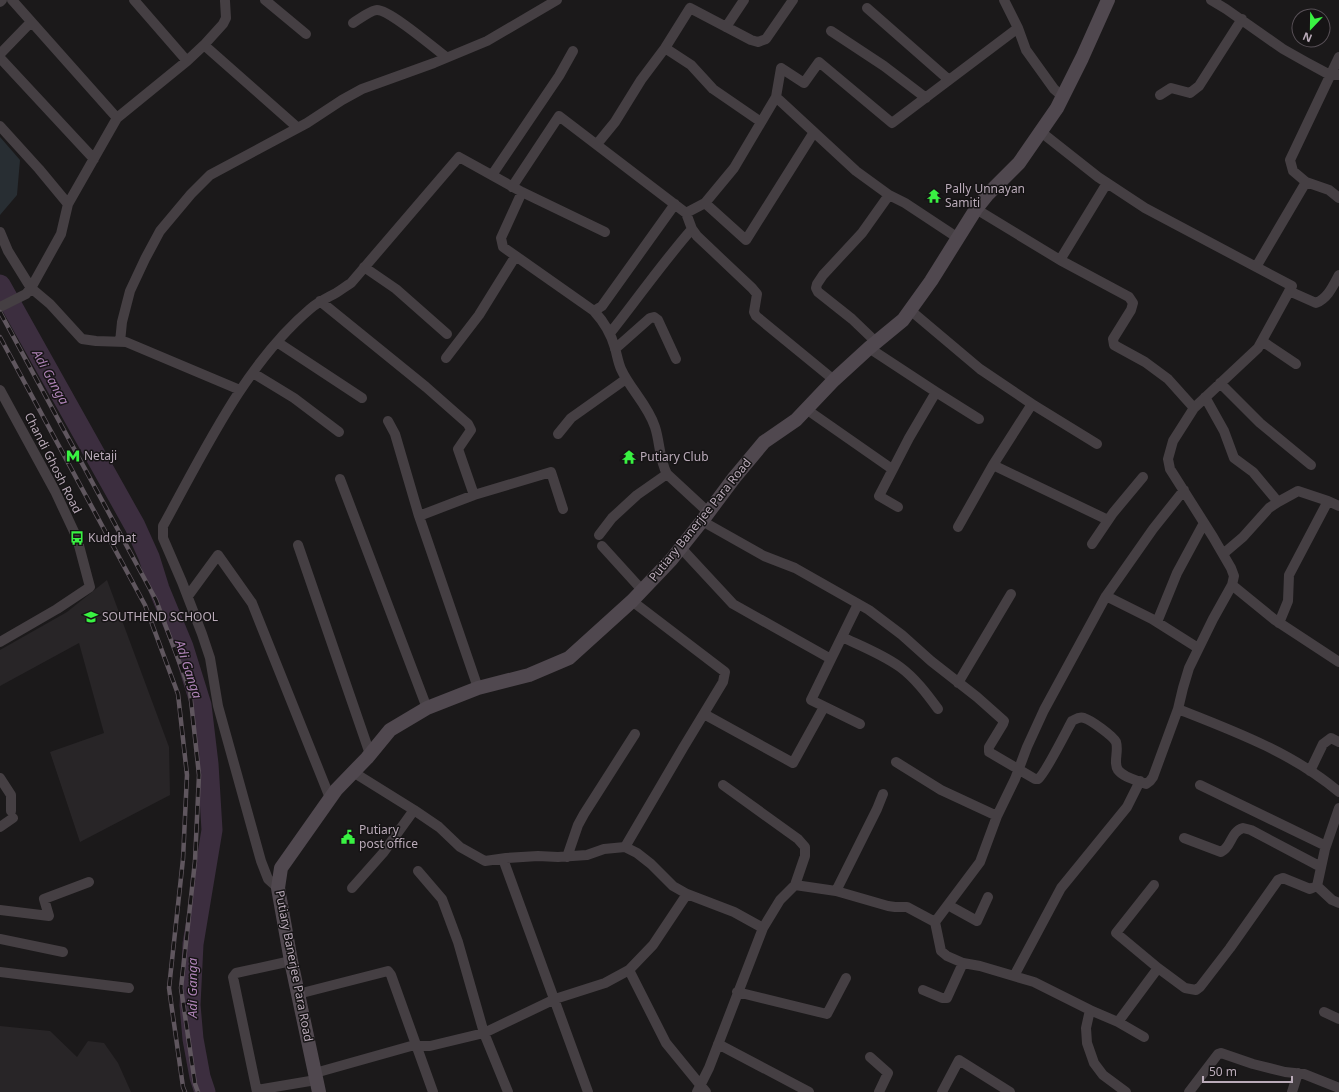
<svg xmlns="http://www.w3.org/2000/svg" width="1339" height="1092" font-family="'Noto Sans',sans-serif">
	<style>
		.built { fill: #282527 }
		.green { fill: #282e33 }
		.lines { fill: none; stroke-linecap: round; stroke-linejoin: round }
		.river { stroke: #3c2e3f; stroke-width: 21 }
		.street { stroke: #453f43; stroke-width: 10 }
		.secondary { stroke: #50484f; stroke-width: 14 }
		.rail-casing { stroke: #5f565e; stroke-width: 4.5 }
		.rail { stroke: #161415; stroke-width: 3; stroke-dasharray: 9; stroke-linecap: butt }
		.labels { text-anchor: middle; stroke-width: 3; stroke-linejoin: round; paint-order: stroke }
		.poi-label { font-size: 12px; fill: #baabb9; stroke: #161415; text-anchor: start }
		.street-label { font-size: 12px; fill: #baabb9; stroke: #161415 }
		.water-label { font-size: 13px; font-style: italic; fill: #ad82b5; stroke: #161415 }
	</style>
	<rect width="100%" height="100%" fill="#1b191a"/>
	<path class="built" d="M107,580l62,167 1,48 -90,47 -30,-90 54,-19 -25,-90 -79,43v-36l67,-38z
		M0,1026l50,5 27,26 11,-16 16,2 14,20 13,29h-131z"/>
	<path class="green" d="M0,137l20,23 -3,35 -17,20z"/>
	<g class="lines">
		<path class="river" d="M0,285l135,241 14,31 10,32 24,58 18,58 7,59 4,66 -19,114 -3,61 3,34 7,38 5,15"/>
		<path class="street" d="M12,0l105,118
			M134,0l53,61
			M265,0l41,34
			M1004,0l14,28 8,22 28,39 9,8
			M1211,0l15,9 57,40 23,13 24,13h9
			M0,2l2,-2
			M867,8l82,72
			M353,23c5,-3 18,-13 24,-13 13,0 57,38 69,47
			M726,27l18,-27
			M831,31l53,35 42,32
			M204,45l94,83
			M665,48l26,17 22,24 48,33
			M0,54l31,-32
			M0,58l94,101
			M1160,95l11,-7 19,5 9,-7 43,-67
			M776,97l80,74 33,24 16,8 53,35
			M0,126l39,43 29,35
			M1041,132l57,45 47,31 147,78 -34,62 -64,60 -21,33 -5,18 2,10 43,68 18,31 3,8 -2,9 -19,34 -24,49 -6,20 -5,21c56,22 115,44 161,83
			M597,144l18,-22 26,-42 24,-32 25,-40 61,32 7,2 8,-3 27,-39
			M492,175l67,-99 14,-25
			M1306,182l-13,-11 -3,-11 49,-103
			M512,187l47,-71 127,97 19,-10 29,-35 42,-71 5,-29 23,15 15,-21 73,61 126,-95
			M522,192l-21,46 2,9 91,64c11,12 17,22 21,37 2,7 3,14 6,21 9,20 27,36 34,58 5,15 4,32 12,47l41,38
			M705,203l41,37 68,-108
			M976,209l84,51 69,37 4,6 -2,7 -18,29 1,6 31,17 23,17 26,29
			M686,213l6,16 5,7 55,52 5,6 -3,18 2,4 78,64
			M0,232l8,19 23,37 19,16 32,35 14,2 30,1 114,48
			M1060,260l47,-77
			M364,267l32,22 51,45
			M1256,267l50,-85 23,8 10,8
			M1289,291l27,12c12,-5 17,-17 23,-28
			M320,301l106,86 42,37 3,6 -13,19 16,46
			M0,307l26,-13 5,-6 30,-54 7,-30 49,-86 70,-57 17,-16 19,-21 3,-6 -1,-17
			M910,310l70,59 52,35 65,40
			M594,311l8,-5 73,-102
			M611,332c27,-34 52,-70 81,-103
			M1262,341l34,23
			M120,342l2,-20 8,-31 15,-32 15,-28 31,-37 19,-19 97,-52 35,-23 20,-11 72,-26 53,-22 70,-41
			M277,342l85,56
			M876,342l-24,-23 -34,-27 -2,-4 1,-4 6,-9 39,-42 27,-38
			M869,348l67,44 43,27
			M615,349l35,-31 4,-1 4,3 18,39
			M446,358l33,-43 36,-58
			M253,373l41,25 45,34
			M1220,383l40,40 51,42
			M0,390l55,101 22,47 13,49 -33,22 -57,33
			M1205,397l19,34 10,27 19,14 25,30
			M806,409l86,60
			M388,421l7,13 24,82 59,172
			M558,434l13,-16 55,-39
			M993,465l115,55
			M340,479l87,229
			M1184,490l-31,39 -47,67 46,23 46,29
			M898,507l-19,-11 30,-58 27,-46
			M419,516l55,-21 77,-23 12,37
			M702,521l62,35 31,12 74,42 33,25 29,26 46,36 27,24 -1,3 -14,23v5l46,27c1,0 2,0 3,0 6,-3 29,-49 34,-58 4,-2 7,-5 12,-3 7,2 29,18 32,24 3,9 -3,21 2,28 6,8 19,10 28,14l4,-3 3,-4 25,-68
			M958,527l35,-62 39,-61
			M599,535l13,-17 25,-23 30,-21
			M1092,544l21,-31 30,-36
			M298,545l72,209
			M602,546l40,44
			M681,548l52,56 98,55 27,-55
			M1223,554l20,-17 26,-29 9,-6 20,-11 30,10 11,5
			M1232,585l43,35 64,42
			M188,596l30,-41 34,48 78,195
			M1157,622l20,-49 27,-50
			M1279,623l9,-22 1,-26 39,-74
			M842,637c19,9 40,17 58,30 15,11 27,27 38,42
			M831,659l-20,41 49,24
			M958,683l53,-89
			M704,714l89,49 31,-56
			M896,762l45,28 56,26
			M1310,771l13,-27 8,-6 8,4
			M353,772l61,38 25,17 21,20 25,14 21,-3 32,-2 20,1 29,-2 17,-6 21,-2 12,6 14,11 22,22 14,8 47,18 29,16
			M0,778l11,17v16
			M723,785l75,54 7,8v9l-10,29
			M1200,785l126,61
			M1339,808l-14,41 -8,37 15,14 7,3
			M0,827l13,-9
			M1184,838l37,14c11,-5 9,-20 22,-24l8,2 70,37
			M625,847l58,-99 40,-66 2,-10 -93,-71
			M567,857l11,-32 6,-11 51,-80
			M503,859l85,233
			M418,871l24,28 16,43 26,91 24,59
			M1154,885l-38,48 42,35 27,20 11,2 4,-3 30,-39 48,-68 5,-2 27,11 7,-3
			M278,888l-10,-9 -7,-18 -43,-155 -8,-48 -8,-24 -20,-52 -19,-44v-12c41,-74 82,-162 147,-217 8,-7 17,-11 26,-16 5,-3 10,-7 15,-10l108,-126 63,35 83,40
			M352,888l31,-35 31,-43
			M836,891l41,-82 6,-15
			M948,905l29,16 11,-24
			M0,910l49,6 -5,-17 45,-17
			M935,922l6,29 6,5 16,7 17,3 54,16 56,28 -4,18 1,15 7,20 9,12 23,17
			M0,939l63,13
			M629,970l37,73 40,49
			M0,972l129,16
			M1014,976l47,-88 66,-81 13,-26
			M923,990l19,8h5l16,-35
			M737,992l90,22 19,-36
			M298,994l90,-23 3,4 42,117
			M1090,1010l28,12 26,15
			M1324,1012l15,7
			M1118,1022l40,-54
			M718,1044l91,48
			M870,1057l18,16 -9,19
			M315,1073l96,-27h19l54,-13 71,-34 50,-16 24,-13 24,-25 34,-51
			M257,1090l59,-10
			M257,1092l-24,-115 3,-4 55,-12
			M697,1092l12,-24 54,-140 17,-28 15,-15 41,6 52,15 7,1h12l28,15 45,-60 17,-46 18,-37 12,-32 17,-37 62,-114
			M942,1092l17,-32 51,32
			M1189,1092l29,-38 3,-1 32,11 32,8 19,2 35,14
			M1292,1092l6,-19"/>
		<path class="secondary" d="M319,1092l-28,-131 -13,-73 3,-20 55,-78 31,-32 23,-28 37,-22 51,-20 51,-13 40,-17 63,-57 39,-41 31,-39 32,-43 30,-36 32,-22 38,-40 35,-32 34,-28 28,-39 45,-72 12,-15 31,-31 38,-55 25,-50 26,-58"/>
		<defs>
			<path id="rail" d="M0,312l156,288 34,91 9,84 -4,86 -14,127 14,96 3,8
				M0,337l145,268 33,89 9,81 -4,84 -14,129 14,99 2,5"/>
		</defs>
		<use href="#rail" class="rail-casing"/>
		<use href="#rail" class="rail"/>
	</g>
	<defs>
		<symbol id="temple-bare" viewBox="-9 -9 18 18"><path d="M0-6L5-2H3V0L6.5 2.5H4V6H1.5V3h-3V6H-4V2.5H-6.5L-3 0V-2H-5Z" fill="#39f242" stroke="#161415" stroke-width="2.5" paint-order="stroke"/></symbol>
		<symbol id="metro-bare" viewBox="-9 -9 18 18"><path d="M-5.5 5V-5H-3L0 0L3-5H5.5V5H3V-.5L0 4L-3-.5V5Z" fill="#39f242" stroke="#161415" stroke-width="2.5" paint-order="stroke"/></symbol>
		<symbol id="bus-bare" viewBox="-9 -9 18 18"><path d="M-5-6H5V4H4V6H2V4H-2V6H-4V4H-5ZM-3.5-4V0h7V-4ZM-3.5 1.2v1.5H-2V1.2ZM2 1.2v1.5H3.5V1.2Z" fill="#39f242" stroke="#161415" stroke-width="2.5" paint-order="stroke"/></symbol>
		<symbol id="school-bare" viewBox="-9 -9 18 18"><path d="M0-5L7-2L0 1L-7-2ZM-4 1L0 2.5L4 1V4Q0 6-4 4Z" fill="#39f242" stroke="#161415" stroke-width="2.5" paint-order="stroke"/></symbol>
		<symbol id="civic-bare" viewBox="-9 -9 18 18"><path d="M-.6-6.5H3V-4.5H.6V-3L4-1V1h2V6H-6V1h2V-1L-.6-3ZM-1.2 2.5V6h2.4V2.5Z" fill="#39f242" stroke="#161415" stroke-width="2.5" paint-order="stroke"/></symbol>
	</defs>
	<g fill-rule="evenodd">
		<use href="#temple-bare" x="924" y="186" width="20" height="20"/>
		<use href="#metro-bare" x="63" y="446" width="20" height="20"/>
		<use href="#temple-bare" x="619" y="447" width="20" height="20"/>
		<use href="#bus-bare" x="67" y="528" width="20" height="20"/>
		<use href="#school-bare" x="81" y="607" width="20" height="20"/>
		<use href="#civic-bare" x="338" y="827" width="20" height="20"/>
	</g>
	<g class="labels">
		<g class="poi-label">
			<text x="945" y="193">Pally Unnayan<tspan x="945" dy="14">Samiti</tspan></text>
			<text x="84" y="460">Netaji</text>
			<text x="640" y="461">Putiary Club</text>
			<text x="88" y="542">Kudghat</text>
			<text x="102" y="621">SOUTHEND SCHOOL</text>
			<text x="359" y="834">Putiary<tspan x="359" dy="14">post office</tspan></text>
		</g>
		<g class="street-label">
			<text transform="translate(53 463) rotate(63)" y="4">Chandi Ghosh Road</text>
			<text transform="translate(700 520) rotate(-51)" y="4">Putiary Banerjee Para Road</text>
			<text transform="translate(294 966) rotate(79)" y="4">Putiary Banerjee Para Road</text>
		</g>
		<g class="water-label">
			<text transform="translate(51 377) rotate(61)" y="5">Adi Ganga</text>
			<text transform="translate(189 669) rotate(72)" y="5">Adi Ganga</text>
			<text transform="translate(192 988) rotate(-90)" y="5">Adi Ganga</text>
		</g>
	</g>
	<g transform="translate(1311 28) rotate(202)"><circle r="19" fill="#161415" stroke="#585057"/>
	<path d="M0-3L7 15L0 10L-7 15Z" fill="#39f242"/>
	<text y="-6" font-size="11" font-weight="bold" text-anchor="middle" fill="#baabb9">N</text>
	</g>
	<path d="M1203 1076v6h89v-6" fill="none" stroke="#baabb9" stroke-width="2"/>
	<text x="1209" y="1076" font-size="12" fill="#baabb9" stroke="#161415" stroke-width="3" paint-order="stroke">50 m</text>
</svg>
